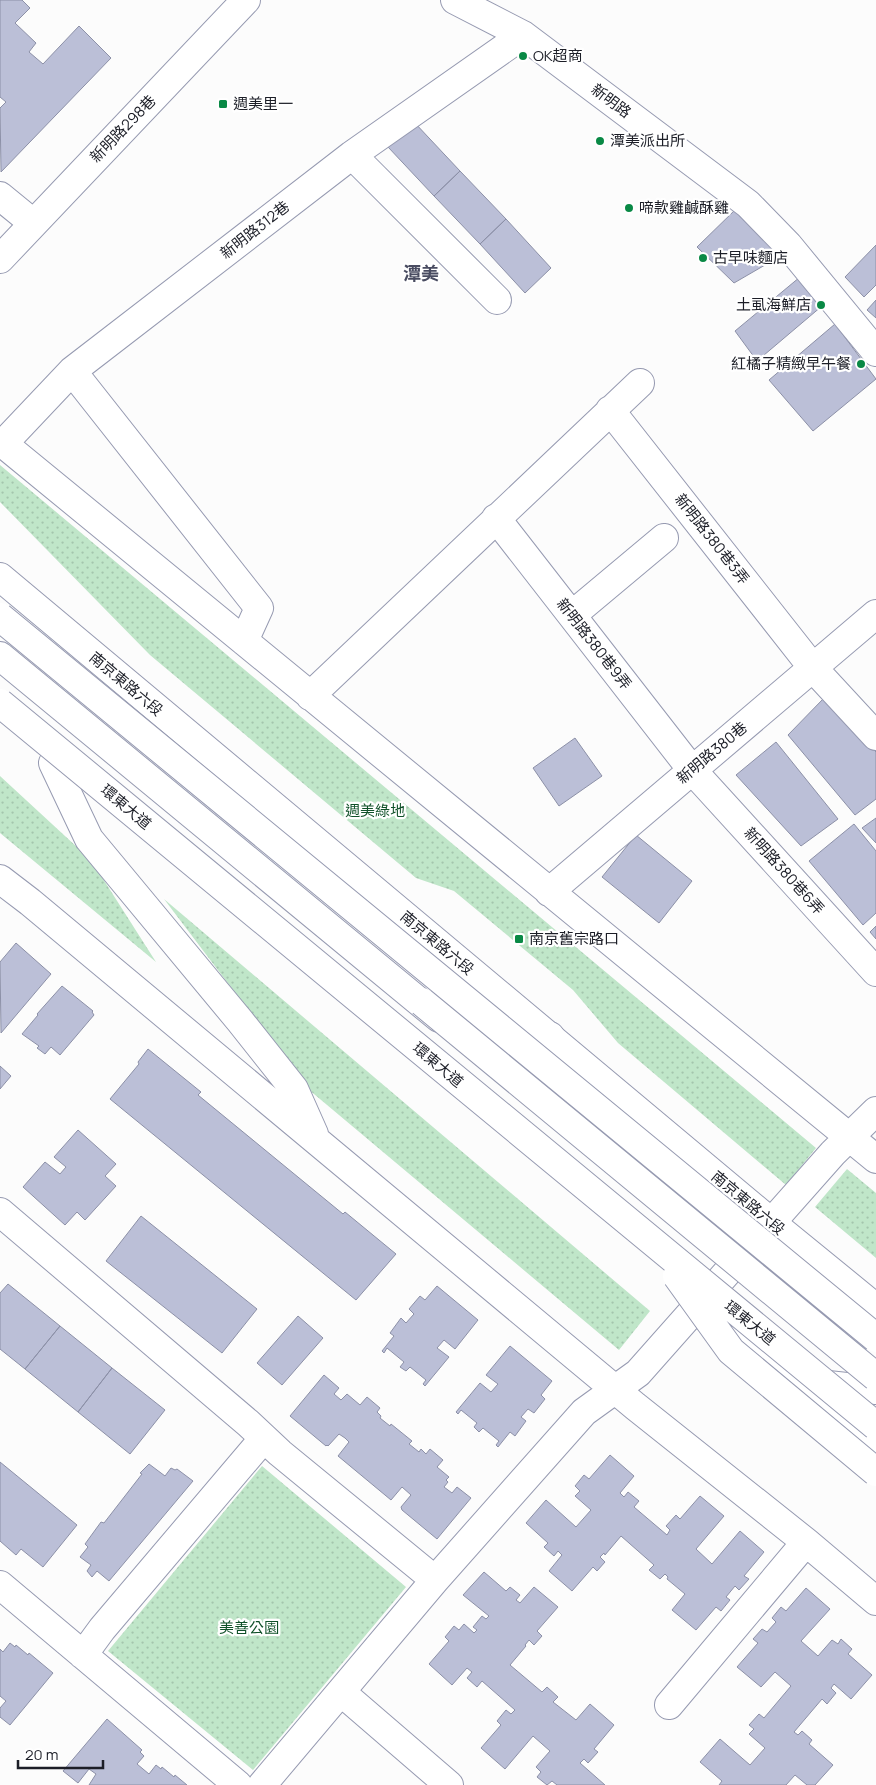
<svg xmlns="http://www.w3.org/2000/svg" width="876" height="1785" font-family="Manrope,'Noto Sans TC',sans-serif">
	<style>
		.park { fill: url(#park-dots) }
		.building { fill: #bbbfd7; stroke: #8c90a7 }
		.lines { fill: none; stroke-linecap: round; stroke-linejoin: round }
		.minor-casing { stroke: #969ab1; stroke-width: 30 }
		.major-casing { stroke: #969ab1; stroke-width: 30 }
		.highway-casing { stroke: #969ab1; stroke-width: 30 }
		.minor { stroke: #fff; stroke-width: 28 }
		.major { stroke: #fff; stroke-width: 28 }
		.highway { stroke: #fff; stroke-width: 28 }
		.highway-bridge-casing { stroke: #969ab1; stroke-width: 30; stroke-linecap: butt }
		.highway-bridge { stroke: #fff; stroke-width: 28 }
		.poi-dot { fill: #098945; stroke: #fff; stroke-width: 2 }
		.labels { text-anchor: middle; stroke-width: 4.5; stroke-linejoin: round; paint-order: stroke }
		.poi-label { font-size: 15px; fill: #1c1e27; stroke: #fff; text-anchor: start }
		.street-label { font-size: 15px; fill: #1c1e27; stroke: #fff }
		.park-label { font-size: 15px; fill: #11512a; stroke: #fff }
		.quarter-label { font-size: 18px; font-weight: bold; fill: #494c61; stroke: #fff }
	</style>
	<defs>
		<pattern id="park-dots" width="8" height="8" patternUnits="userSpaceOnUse" patternTransform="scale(1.25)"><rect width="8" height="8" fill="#c0e6c9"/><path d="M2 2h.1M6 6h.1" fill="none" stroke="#a4c5ad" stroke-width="1.8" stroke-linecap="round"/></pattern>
	</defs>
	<rect width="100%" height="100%" fill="#fcfcfc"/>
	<path class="park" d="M0,465l816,683 -30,37 -168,-142 -45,-53 -119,-99 -38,-13 -266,-223 -150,-153z
		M0,776l91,84 65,102 -156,-129z
		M164,899l486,412 -31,39 -311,-261z
		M847,1169l29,24v65l-61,-51z
		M262,1466l144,121 -153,183 -145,-119z"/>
	<path class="building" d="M0,0h22l8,8 -15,15 21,20 -7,9 14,12 36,-38 32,32 -110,114 -1,-64 6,-6 -6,-5z
		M414,122l46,49 -26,25 -46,-49z
		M460,171l46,48 -26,25 -46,-48z
		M736,209l48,45 -50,29 -37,-36z
		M506,219l45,49 -26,25 -45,-49z
		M876,245v40l-12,12 -19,-20z
		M800,277l22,29 -65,55 -22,-30z
		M876,300v18l-9,-8z
		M835,324l41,55 -63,52 -44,-51z
		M824,698l52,54v47l-21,16 -67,-80z
		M575,738l27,38 -43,30 -26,-38z
		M776,742l62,77 -37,27 -65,-71z
		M876,818v25l-14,-15z
		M854,824l22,27v62l-13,12 -54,-64z
		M636,835l56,46 -33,42 -57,-46z
		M876,926v13l-6,-7z
		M16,943l35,31 -50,59 -1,-71z
		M62,986l31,25 -1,1 2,3 -34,40 -9,-8 -6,7 -8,-6 2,-2 -17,-12 16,-19 -1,-1z
		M148,1049l53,43 -3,3 145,119 2,-2 51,42 -40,46 -246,-201 29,-35 -1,-2z
		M0,1066l11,10 -11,13z
		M78,1130l38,34 -11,12 11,10 -31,34 -8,-8 -12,13 -42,-38 22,-25 15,12 6,-7 -12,-10z
		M141,1216l116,93 -35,44 -116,-92z
		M8,1284l52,42 -35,43 -25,-20v-56z
		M437,1286l41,34 -23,29 -11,-9 -7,8 12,9 -24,29 -2,-2 3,-4 -16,-13 -4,4 -6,-4 4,-5 -17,-14 -3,5 -2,-2 12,-15 -4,-3 11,-15 5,5 8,-9 -5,-5 11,-13 5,4z
		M298,1316l25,22 -41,47 -25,-22z
		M60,1326l52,42 -34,44 -53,-43z
		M510,1346l42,35 -11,14 4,4 -11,14 -6,-4 -7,8 5,4 -11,15 -5,-4 -12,15 -2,-2 3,-4 -16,-13 -4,4 -5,-5 3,-4 -16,-13 -3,4 -2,-2 24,-29 11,9 7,-8 -12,-9z
		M112,1368l53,42 -35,44 -52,-42z
		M324,1375l15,13 -5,6 7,6 6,-6 13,11 7,-8 13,11 -3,4 4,4 -1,2 10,8 1,-2 21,17 -3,3 10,8 2,-3 5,5 4,-5 13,11 -6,7 12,10 -3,3 2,2 -4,5 8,6 5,-6 14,11 -34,41 -35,-29 -1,-3 10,-12 -9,-8 -11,13 -53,-44 11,-14 -4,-4 -6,-4 -11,12 -1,-1 -1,1 -36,-30z
		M610,1455l24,21 -14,17 4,4 4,-5 11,9 -5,6 33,28 3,-5 -4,-4 10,-11 4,4 20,-23 24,20 -28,33 16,15 28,-33 24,21 -20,24 5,3 -10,11 -4,-4 -9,11 4,3 -9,11 -5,-4 -20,23 -24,-20 13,-16 -18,-15 1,-2 -3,-3 -5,5 -11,-9 5,-5 -33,-29 -16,19 -1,-2 -4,4 5,5 -8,9 -4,-4 -21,24 -23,-20 13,-16 -4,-4 -4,5 -10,-9 4,-4 -22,-20 20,-23 30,27 15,-17 -16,-14 5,-5 -5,-5 9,-11 5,4z
		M0,1462l77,63 -34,42 -22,-18 -5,6 -16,-14z
		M149,1464l16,12 6,-8 4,2 2,-1 16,12 -84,100 -12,-10 -5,6 -5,-6 4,-6 -11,-8 8,-10 -3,-3 16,-22 3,1 38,-49 -2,-1z
		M484,1572l22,19 4,-4 10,8 -4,5 4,3 14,-16 24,20 -21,24 5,5 -8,9 -5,-5 -4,5 1,1 -16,19 32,27 5,-5 11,10 -5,5 23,18 14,-16 24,21 -20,24 4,3 -10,11 -4,-4 -4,4 25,22h-48l-5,-4 -5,4 -10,-8 4,-5 -5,-5 14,-16 -17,-15 -28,33 -24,-21 20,-23 -4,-4 9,-11 5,4 4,-4 -33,-29 -5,6 -10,-9 5,-6 -5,-4 -15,17 -23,-21 20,-23 -4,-4 9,-11 5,4 5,-6 10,9 3,-3 -4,-3 9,-11 4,3 3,-3 -26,-21z
		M806,1588l24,21 -29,32 17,15 14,-16 6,4 3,-5 11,10 -4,5 24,21 -21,24 -17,-15 -3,4 5,5 -9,11 -5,-5 -28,33 4,3 4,-4 10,9 -3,4 24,21 -18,20h-8l-12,-10 -9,10h-67l3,-4 -22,-19 20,-23 30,26 15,-17 -16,-14 5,-5 -5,-4 10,-11 5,4 27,-32 -16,-14 -14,15 -24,-20 21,-24 -5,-4 9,-10 5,3 9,-10 -4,-4 9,-11 5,4z
		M10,1643l5,4 1,-2 12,10 1,-2 24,20 -43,52 -10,-8v-9l6,-7 -6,-5v-47l3,3z
		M107,1719l35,31 -2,2 4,4 -7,8 12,10 7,-9 5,4 1,-2 12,10 1,-2 12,10h-98l7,-11 -7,-5 -11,14 -15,-12z"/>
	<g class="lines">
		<defs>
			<path id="minor" d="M455,0l68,35 225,169 40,41 88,107
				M352,155l145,145
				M0,196l33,27
				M72,371l187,237 -15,33
				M610,410l203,258 63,68
				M0,441l876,718
				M3,444l69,-73 280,-216 171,-120
				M496,518l196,252 184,202
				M572,615l92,-77
				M310,696l330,-313
				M53,763l36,76 151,182 54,68 20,45
				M0,879l30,23 605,504 171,136 70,59
				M549,892l327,-278
				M0,1212l248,211 32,30 155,127
				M0,1585l238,200
				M83,1655l19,-26 162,-191
				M341,1692l108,93
				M669,1705l137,-163
				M262,1785l173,-205 149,-168 54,-39 195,-220 43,-42"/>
			<path id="major" d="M0,259l246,-259
				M0,577l784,656 92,75
				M697,1297l179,146"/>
			<path id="highway" d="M0,656l439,362
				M550,1036l84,140
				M800,1382l76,8"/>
		</defs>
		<use href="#minor" class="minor-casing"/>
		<use href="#major" class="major-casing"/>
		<use href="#highway" class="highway-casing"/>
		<use href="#minor" class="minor"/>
		<use href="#major" class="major"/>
		<use href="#highway" class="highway"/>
		<defs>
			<path id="highway-bridge" d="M0,617l876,721
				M0,703l876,723
				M422,1002l454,375
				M677,1276l54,75 145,121"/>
		</defs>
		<use href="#highway-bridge" class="highway-bridge-casing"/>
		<use href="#highway-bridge" class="highway-bridge"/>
	</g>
	<g class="poi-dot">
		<circle cx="523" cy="56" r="5"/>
		<rect x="218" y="99" width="10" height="10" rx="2.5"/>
		<circle cx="600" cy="141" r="5"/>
		<circle cx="629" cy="208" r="5"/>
		<circle cx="703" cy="258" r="5"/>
		<circle cx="821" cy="305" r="5"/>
		<circle cx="861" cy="364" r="5"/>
		<rect x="514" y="934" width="10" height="10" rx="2.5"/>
	</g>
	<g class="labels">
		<g class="poi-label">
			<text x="533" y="61">OK超商</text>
			<text x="233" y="109">週美里一</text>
			<text x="610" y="146">潭美派出所</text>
			<text x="639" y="213">啼款雞鹹酥雞</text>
			<text x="713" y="263">古早味麵店</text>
			<text x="811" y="310" text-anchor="end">土虱海鮮店</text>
			<text x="851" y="369" text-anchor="end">紅橘子精緻早午餐</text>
			<text x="529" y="944">南京舊宗路口</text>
		</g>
		<g class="street-label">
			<text transform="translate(611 101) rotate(37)" y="5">新明路</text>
			<text transform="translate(123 129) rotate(-46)" y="5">新明路298巷</text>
			<text transform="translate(255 230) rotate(-38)" y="5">新明路312巷</text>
			<text transform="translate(712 539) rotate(52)" y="5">新明路380巷3弄</text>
			<text transform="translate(594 644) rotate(52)" y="5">新明路380巷9弄</text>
			<text transform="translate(126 684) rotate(40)" y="5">南京東路六段</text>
			<text transform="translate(712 753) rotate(-40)" y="5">新明路380巷</text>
			<text transform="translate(126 807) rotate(40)" y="5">環東大道</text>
			<text transform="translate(784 871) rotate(48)" y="5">新明路380巷6弄</text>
			<text transform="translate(437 943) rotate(40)" y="5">南京東路六段</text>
			<text transform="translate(438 1065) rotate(40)" y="5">環東大道</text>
			<text transform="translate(748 1203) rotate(40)" y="5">南京東路六段</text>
			<text transform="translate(750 1323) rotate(39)" y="5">環東大道</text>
		</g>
		<g class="park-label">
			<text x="375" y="816">週美綠地</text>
			<text x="249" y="1633">美善公園</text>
		</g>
		<g class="quarter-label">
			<text x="421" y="280">潭美</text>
		</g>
	</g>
	<path d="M18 1760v8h85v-8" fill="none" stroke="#1c1e27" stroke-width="2.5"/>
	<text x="25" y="1760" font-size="15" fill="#1c1e27" stroke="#ffffff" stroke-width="4" paint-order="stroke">20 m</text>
</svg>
